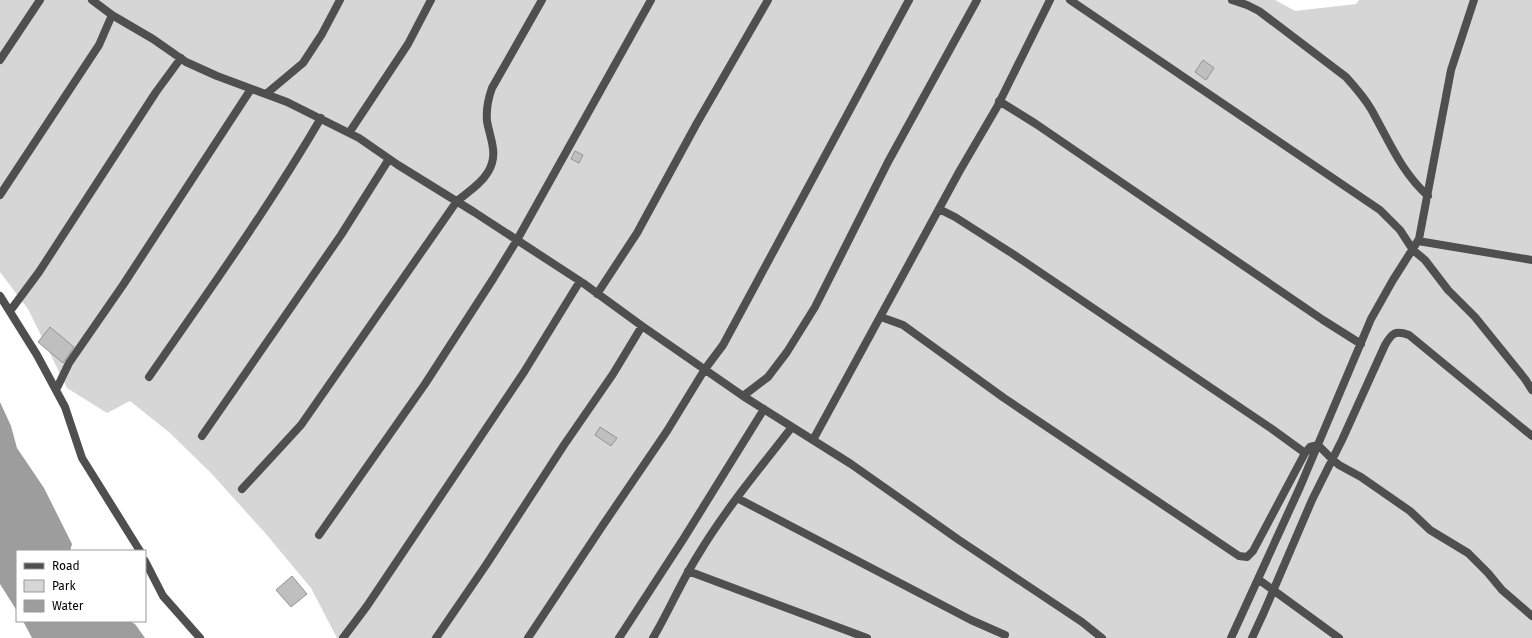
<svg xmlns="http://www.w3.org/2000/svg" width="1532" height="638" font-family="'Fira Sans',sans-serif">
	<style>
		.green { fill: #d6d6d6 }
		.water { fill: #9d9d9d }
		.building { fill: #bfbfbf; stroke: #939393 }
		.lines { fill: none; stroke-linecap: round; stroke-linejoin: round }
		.minor { stroke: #4f4f4f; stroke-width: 8 }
	</style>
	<rect width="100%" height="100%" fill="#fff"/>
	<path class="green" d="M0,0h1275l20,11 61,-7 3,-4h173v638h-1195l-26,-50 -45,-54 -55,-61 -41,-40 -40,-32 -23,12 -40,-25 -39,-79 -28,-37z"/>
	<path class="water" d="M0,402l11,24 6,22 27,40 28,56 -2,7h-53v60l-17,-27z
		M23,621h106l6,3 10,14h-113z"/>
	<path class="building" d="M1203,60l11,8 -8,12 -11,-8z
		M575,151l8,4 -4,8 -8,-4z
		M50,327l24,20 -11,16 -25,-21z
		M600,427l17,11 -6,8 -16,-11z
		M292,576l15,18 -16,13 -15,-17z"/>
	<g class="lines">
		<path class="minor" d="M92,0l20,15 41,24 33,23 31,14 70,26 72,36 39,27 76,47 109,71 59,43 101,70 108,68 108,76 123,82 20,16
			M1070,0l310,210 20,20 13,20 12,10 23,30 27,27 50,62 7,11
			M1232,0l15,5 12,6 87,66c9,10 18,20 25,32 17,30 30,63 57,87
			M0,60l40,-60
			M266,94l37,-31 19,-29 18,-34
			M999,101l37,23 287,196 38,24
			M349,133l59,-89 23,-44
			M0,195l99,-150 13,-30
			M939,209l16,8 58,37 259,175 33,24
			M1418,241l114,19
			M597,294l40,-61 60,-110 71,-123
			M0,296l37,59 28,52 17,51 58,93
			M10,311l29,-39 117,-180 25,-34
			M881,317l22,8 101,73 235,158 8,1 6,-6 52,-98 5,-6 8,-2 14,14 7,6 22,12 49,34 20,19 38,23 20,20 14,17 30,26
			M149,377c59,-85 120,-170 172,-259
			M56,390l13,-27 54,-78 128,-196
			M743,396l25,-19 19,-25 28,-45 73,-145 89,-162
			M202,436l139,-201 48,-76
			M813,440l146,-268 38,-65 53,-107
			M242,489l59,-64 156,-224c11,-9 24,-17 31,-29 11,-18 2,-33 -1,-51 -1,-12 1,-22 5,-33l50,-88
			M737,498l234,122 34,15
			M319,535l106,-151 68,-105 24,-39 134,-240
			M145,561l18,35 37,42
			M688,571l179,67
			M1258,579l81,59
			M343,638l24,-32 157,-234 56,-91
			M436,638l50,-73 78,-120 49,-71 29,-48
			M528,638l75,-113 64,-94 38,-62 18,-24 186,-345
			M619,638l65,-100 80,-129
			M653,638c16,-27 28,-56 45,-83 27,-45 62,-87 94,-128
			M1231,638l69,-151 71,-168 22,-39 26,-41 32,-169 23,-70
			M1252,638l12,-26 48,-112 30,-60 43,-95c7,-12 10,-15 24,-10l123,101"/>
	</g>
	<rect x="16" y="550" width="130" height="72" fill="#ffffff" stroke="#999999"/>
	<rect x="24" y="563" width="20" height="6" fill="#4f4f4f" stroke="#999999"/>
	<text x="52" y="570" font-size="12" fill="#000000">Road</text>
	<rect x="24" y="580" width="20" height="12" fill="#d6d6d6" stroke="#999999"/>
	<text x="52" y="590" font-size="12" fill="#000000">Park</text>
	<rect x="24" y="600" width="20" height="12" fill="#9d9d9d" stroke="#999999"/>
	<text x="52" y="610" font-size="12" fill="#000000">Water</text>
</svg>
